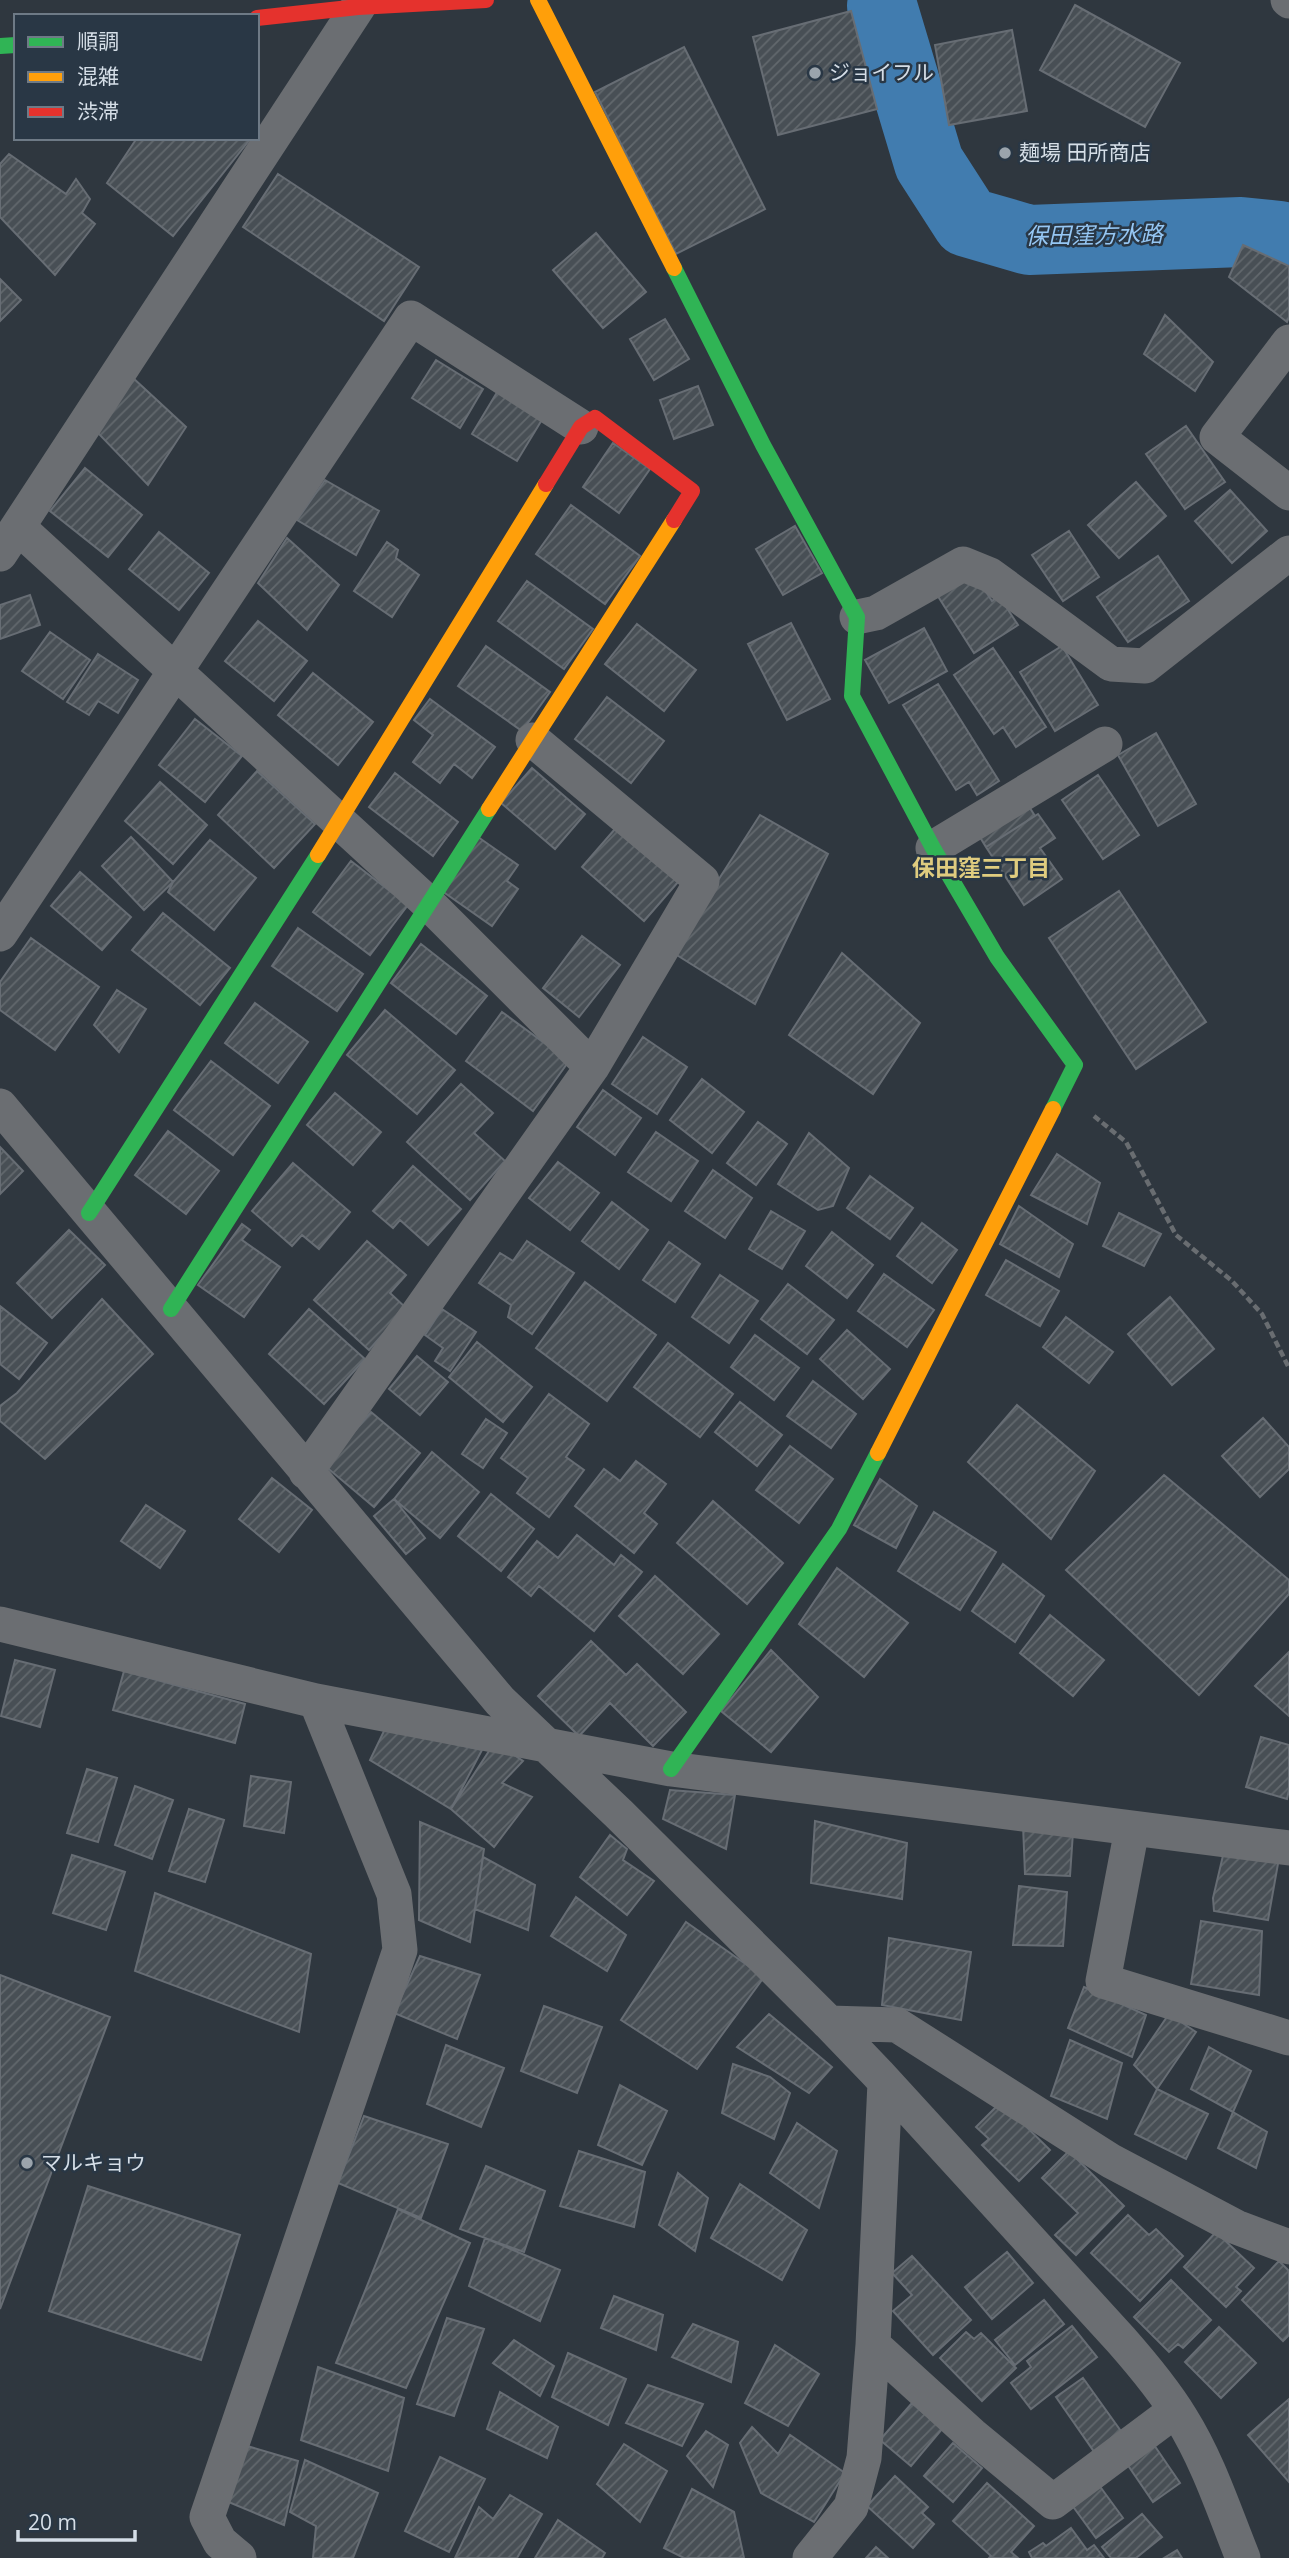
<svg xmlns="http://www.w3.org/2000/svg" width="1289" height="2558" font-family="'Open Sans','Noto Sans JP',sans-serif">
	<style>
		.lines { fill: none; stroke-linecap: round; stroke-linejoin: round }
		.river { stroke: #417caf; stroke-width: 70 }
		.building { fill: url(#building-hatch); stroke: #676d74; stroke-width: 2 }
		.path { stroke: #696d71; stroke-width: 4.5; stroke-dasharray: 7 3.5; stroke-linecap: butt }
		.street { stroke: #6b6e72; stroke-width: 35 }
		.fast { stroke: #30b455; stroke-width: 16 }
		.slow { stroke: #ff9f0a; stroke-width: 16 }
		.jam { stroke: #e5322d; stroke-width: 16 }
		.poi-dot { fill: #9ba4ac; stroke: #293745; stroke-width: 2.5 }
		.labels { text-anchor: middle; stroke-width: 5; stroke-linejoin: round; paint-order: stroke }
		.poi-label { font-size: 21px; fill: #d5dee7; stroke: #293745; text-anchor: start }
		.water-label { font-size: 23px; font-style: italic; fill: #96c7f4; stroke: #293745 }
		.neighbourhood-label { font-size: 23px; font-weight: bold; fill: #dfcc7f; stroke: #293745 }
	</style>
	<defs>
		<pattern id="building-hatch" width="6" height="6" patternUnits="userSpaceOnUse" patternTransform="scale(1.75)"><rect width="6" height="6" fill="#484f55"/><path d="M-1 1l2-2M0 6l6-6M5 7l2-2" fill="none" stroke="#62686d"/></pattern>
	</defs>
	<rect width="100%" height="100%" fill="#2f373f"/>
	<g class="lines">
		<path class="river" d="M882,6l47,157 38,59 62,18 212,-8 39,4 9,4"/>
	</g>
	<path class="building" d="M1075,5l105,58 -35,64 -105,-57z
		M851,11l26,98 -99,26 -25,-98z
		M1012,30l15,81 -78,14 -14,-80z
		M684,47l81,162 -89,45 -81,-162z
		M137,138h114l-78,98 -66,-53z
		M9,154l57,40 10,-15 14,20 -8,14 13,11 -40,51 -55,-58v-53z
		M278,174l141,93 -35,54 -141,-94z
		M596,233l50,59 -43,36 -50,-58z
		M1243,245l46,21v51l-2,5 -58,-45z
		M0,279l21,21 -21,21z
		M1165,315l48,47 -18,29 -51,-37z
		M665,319l24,40 -35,21 -24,-41z
		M436,360l47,29 -23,39 -48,-30z
		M132,377l54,50 -38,58 -52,-54z
		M502,384l41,34 -26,43 -45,-27z
		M698,386l15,39 -39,14 -14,-39z
		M1186,426l39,56 -40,27 -39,-55z
		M613,443l37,26 -31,44 -36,-26z
		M85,468l57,47 -34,42 -58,-46z
		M325,480l54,31 -23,44 -59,-35z
		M1136,482l30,34 -47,42 -31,-33z
		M1230,490l37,41 -35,32 -37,-42z
		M571,505l69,51 -35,48 -69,-50z
		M795,526l27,47 -39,22 -27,-46z
		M1069,531l30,46 -36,24 -31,-46z
		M159,532l50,41 -30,37 -50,-41z
		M287,538l52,47 -32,45 -49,-47z
		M387,542l11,8 -2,8 23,17 -27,42 -38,-26z
		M1158,556l31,45 -61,41 -31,-45z
		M970,567l22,34 7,-5 19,29 -44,28 -40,-63z
		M527,581l66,48 -29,40 -66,-48z
		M30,595l10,30 -40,14v-34z
		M258,621l49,40 -33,40 -49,-40z
		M791,623l39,76 -43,21 -39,-76z
		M637,624l59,46 -32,41 -59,-47z
		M924,628l23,43 -58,32 -24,-43z
		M50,632l40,28 -27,39 -41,-28z
		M486,646l64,46 -28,39 -64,-45z
		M1062,646l36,59 -43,26 -35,-59z
		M993,648l53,79 -30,20 -13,-20 -9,7 -40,-59z
		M98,654l40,26 -20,33 -20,-12 -9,14 -22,-13z
		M313,673l60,49 -35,43 -60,-50z
		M938,684l61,97 -22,14 -8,-13 -13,8 -53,-85z
		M607,697l57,44 -33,42 -56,-44z
		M430,699l65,48 -23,31 -18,-14 -14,19 -27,-21 20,-27 -19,-15z
		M195,719l47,37 -37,46 -46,-37z
		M1156,733l40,71 -38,22 -40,-71z
		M532,768l53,46 -30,35 -54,-46z
		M257,771l58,53 -41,44 -56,-53z
		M395,773l63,49 -25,34 -64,-49z
		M1098,775l41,60 -36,24 -41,-59z
		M160,782l47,43 -34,39 -48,-43z
		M1021,794l14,22 -49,31 -14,-23z
		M1038,814l17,24 -15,10 22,31 -38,26 -38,-58z
		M760,815l68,39 -73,150 -83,-52z
		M615,829l63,53 -34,39 -62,-54z
		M131,837l42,45 -29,28 -42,-44z
		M478,837l40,28 -11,16 11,8 -26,37 -50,-35z
		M210,840l46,38 -42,52 -46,-38 5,-10z
		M351,861l57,44 -38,50 -57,-43z
		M80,872l51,45 -29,33 -51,-44z
		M1119,891l87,131 -70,47 -87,-131z
		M163,913l67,55 -30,37 -68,-55z
		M298,928l65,46 -26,37 -65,-45z
		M582,936l38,29 -41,52 -36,-29z
		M31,938l68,49 -44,63 -55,-40v-28z
		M421,944l66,52 -31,38 -65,-51z
		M842,953l78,70 -47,71 -84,-59z
		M117,990l29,19 -27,43 -25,-27z
		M255,1003l53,39 -30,41 -53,-40z
		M385,1010l70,60 -38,44 -70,-59z
		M502,1012l67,49 -36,50 -67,-50z
		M643,1037l44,30 -30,47 -45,-30z
		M211,1061l59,45 -37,49 -59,-45z
		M702,1079l42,33 -32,41 -42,-33z
		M461,1084l32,29 -19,20 31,28 -35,39 -63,-58z
		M603,1090l38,28 -26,37 -38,-28z
		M335,1093l46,39 -28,33 -46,-40z
		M758,1122l29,22 -31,41 -29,-22z
		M168,1131l51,40 -33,43 -51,-39z
		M656,1132l42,29 -27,40 -43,-29z
		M809,1133l40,35 -16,38 -15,4 -40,-26z
		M0,1147l23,24 -23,23z
		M1057,1154l43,29 -13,41 -56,-29z
		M558,1162l41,31 -29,37 -41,-32z
		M293,1163l57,49 -31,37 -17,-14 -10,11 -40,-35z
		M413,1166l48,43 -33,36 -28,-25 -7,8 -20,-17z
		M713,1170l39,28 -27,40 -40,-27z
		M870,1176l43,32 -23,31 -43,-31z
		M612,1202l36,28 -29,39 -37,-28z
		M1019,1206l54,38 -14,33 -59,-33z
		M771,1211l34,20 -23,38 -33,-20z
		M1119,1213l42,21 -17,32 -41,-20z
		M922,1223l35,27 -25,33 -35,-27z
		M242,1224l8,6 -8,10 38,27 -36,50 -46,-32z
		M69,1230l36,35 -53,53 -35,-35z
		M832,1232l41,33 -26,33 -41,-32z
		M367,1241l39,34 -16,18 16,15 -37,42 -55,-50z
		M527,1241l47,32 -42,61 -24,-17 3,-12 -32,-22 21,-30 13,8z
		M669,1242l31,22 -25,38 -32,-22z
		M1006,1260l53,31 -19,35 -54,-31z
		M884,1274l50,36 -27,37 -49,-36z
		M720,1275l38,26 -29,42 -37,-26z
		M585,1282l71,53 -49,66 -71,-53z
		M788,1284l46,36 -27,34 -46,-35z
		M1170,1297l44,52 -42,36 -44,-51z
		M102,1299l51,55 -108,105 -45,-38v-15l17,-13z
		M0,1306l47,37 -28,36 -19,-15z
		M309,1309l56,50 -41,45 -55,-50z
		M442,1309l34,23 -26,39 -15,-10 8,-13 -18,-13z
		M1066,1317l47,35 -24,31 -46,-36z
		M847,1330l43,39 -27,30 -43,-40z
		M755,1335l44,33 -25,32 -43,-33z
		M477,1342l55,45 -29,35 -54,-45z
		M668,1343l65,51 -33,43 -66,-50z
		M417,1356l31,26 -28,33 -31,-26z
		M813,1381l43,33 -25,34 -44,-32z
		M549,1394l40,30 -23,33 18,13 -35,47 -32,-24 11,-15 -27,-20z
		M740,1402l42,33 -25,31 -42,-34z
		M1017,1405l78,66 -44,68 -83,-77z
		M371,1412l49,41 -46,54 -49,-41z
		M1263,1418l26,29v22l-29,28 -38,-41z
		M486,1419l21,14 -24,35 -21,-14z
		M790,1446l43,33 -34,44 -43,-33z
		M432,1452l47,40 -39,46 -46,-39z
		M636,1461l30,23 -22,29 13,11 -23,29 -59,-47 29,-37 16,12z
		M1164,1475l125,105v14l-90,101 -133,-125z
		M272,1478l40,32 -33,42 -40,-33z
		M880,1479l37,27 -21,42 -42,-23z
		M491,1494l43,35 -33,42 -43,-35z
		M394,1499l31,39 -19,16 -32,-38z
		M713,1501l70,62 -36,41 -70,-61z
		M146,1505l39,26 -25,37 -39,-27z
		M934,1512l62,40 -36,58 -62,-39z
		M577,1535l37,30 7,-10 21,17 -48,59 -55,-45 -8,10 -23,-19 29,-36 21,17z
		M1003,1564l41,32 -29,46 -43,-31z
		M837,1568l71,55 -44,54 -65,-53z
		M655,1576l64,58 -36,40 -64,-58z
		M1050,1615l54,45 -31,36 -53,-43z
		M591,1641l35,34 11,-11 49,48 -33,34 -43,-43 -31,33 -41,-40z
		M771,1650l47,47 -47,55 -50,-41z
		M1289,1652v64l-34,-30z
		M15,1660l40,10 -15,57 -39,-11z
		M124,1671l121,33 -10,39 -122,-33z
		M385,1729l97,21 -31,59 -81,-49z
		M1261,1737l28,8v45l-2,9 -41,-12z
		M495,1742l28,19 -21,22 30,14 -38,50 -43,-38z
		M87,1769l30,9 -19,64 -31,-9z
		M251,1776l40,6 -7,51 -40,-7z
		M135,1786l38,14 -21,59 -37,-14z
		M670,1790l65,5 -9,54 -63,-30z
		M189,1809l35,11 -19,62 -36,-11z
		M815,1821l92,22 -5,56 -91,-16z
		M420,1822l64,27 -14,93 -51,-22z
		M1023,1825l50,7 -3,44 -45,-2z
		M610,1835l17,14 -4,11 31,21 -27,34 -47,-38z
		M1225,1847l54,11 -11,62 -54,-9 -1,-13z
		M72,1855l53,17 -19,58 -53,-17z
		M483,1857l52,28 -7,45 -53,-21z
		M1019,1886l48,6 -4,54 -50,-1z
		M155,1893l156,61 -12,78 -164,-61z
		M576,1897l50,38 -19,36 -56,-35z
		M1201,1921l61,10 -3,64 -68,-11z
		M686,1922l78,55 -67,92 -76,-49z
		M889,1938l82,14 -10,68 -79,-15z
		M420,1956l60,19 -23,64 -63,-26z
		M0,1975l110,42 -110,292z
		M1084,1987l62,28 -14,42 -64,-29z
		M544,2006l58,21 -25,66 -56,-22z
		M769,2014l63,53 -23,26 -72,-46z
		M1169,2014l27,18 -39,57 -23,-24z
		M1070,2040l52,23 -15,56 -56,-23z
		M446,2045l58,23 -23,59 -54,-23z
		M1209,2047l42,24 -18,41 -42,-23z
		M733,2064l37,13 20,16 -16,46 -52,-26z
		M620,2085l47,26 -25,54 -44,-20z
		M1157,2089l51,25 -22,45 -51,-25z
		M1001,2102l49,48 -31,31 -37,-36 7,-6 -13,-12z
		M1233,2112l34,20 -11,36 -38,-20z
		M364,2116l84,28 -27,74 -83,-35z
		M797,2123l40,28 -18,57 -49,-35z
		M579,2151l66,21 -11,55 -74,-21z
		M1069,2151l55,55 -48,49 -21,-20 23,-22 -36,-35z
		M486,2166l59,25 -21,61 -64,-23z
		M678,2173l30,25 -13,53 -36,-26z
		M740,2184l67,46 -25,50 -71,-42z
		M88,2186l152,49 -39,125 -152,-49z
		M398,2209l72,34 -64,145 -70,-25z
		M1128,2215l21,20 7,-6 27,27 -43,45 -49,-48z
		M1216,2232l38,36 -18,19 5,4 -15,16 -42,-40z
		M485,2238l75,32 -20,51 -71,-35z
		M1007,2252l26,31 -41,36 -27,-32z
		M912,2256l59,64 -38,35 -40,-44 19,-16 -20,-22z
		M1279,2261l10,10v64l-6,6 -41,-41z
		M1171,2280l40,40 -28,28 -5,-4 -9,8 -35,-35z
		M614,2296l49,19 -7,35 -55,-22z
		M1044,2300l20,24 -49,41 -20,-25z
		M447,2318l37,11 -30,87 -37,-12z
		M693,2324l45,18 -7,40 -59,-25z
		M1072,2326l25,31 -66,52 -20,-26 20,-16 -4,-6z
		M1219,2327l37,36 -35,35 -36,-36z
		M966,2332l8,7 7,-6 35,35 -34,33 -42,-43z
		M514,2340l40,26 -14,30 -47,-33z
		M775,2345l44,29 -31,52 -43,-23z
		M568,2353l58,26 -18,46 -56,-28z
		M318,2367l86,31 -16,73 -87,-31z
		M1083,2378l40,56 -28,19 -39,-56z
		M648,2385l55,19 -21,42 -56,-23z
		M500,2392l58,35 -11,31 -60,-29z
		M1289,2399v83l-41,-47z
		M912,2403l30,26 -31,37 -31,-26z
		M752,2427l26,27 12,-19 55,38 -31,49 -53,-29 -21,-50z
		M706,2431l22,14 -15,42 -26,-31z
		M1152,2442l28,41 -27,19 -28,-41z
		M237,2443l61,18 -14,64 -70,-29z
		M953,2443l29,25 -29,34 -29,-26z
		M624,2444l43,27 -27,51 -43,-38z
		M440,2457l45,22 -36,73 -44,-21z
		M305,2460l73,33 -25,65h-40l3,-32 -26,-14z
		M895,2476l33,31 -6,6 12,11 -21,24 -46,-42z
		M1096,2481l27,37 -27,20 -27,-37z
		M987,2483l47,43 -23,26 7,6h-29l2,-2 -38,-35z
		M692,2489l42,23 10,46h-60l-20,-10z
		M510,2495l32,19 -25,44h-62l24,-51 14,12z
		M1142,2514l20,23 -26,21h-25l-9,-11z
		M558,2520l47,33 -3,5h-67z
		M1071,2528l16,22 7,-5 10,13h-72l-3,-6 14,-9 3,3z
		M876,2547l12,11h-22z
		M1177,2550l5,8h-18z"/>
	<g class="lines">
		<path class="path" d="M1094,1116l32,26 50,93 56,46 30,33 27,54"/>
		<path class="street" d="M1288,0l1,1
			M1289,342l-72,95 72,56
			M19,528l409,375 164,164 -286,405
			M0,554l358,-547
			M857,617l19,-4 87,-49 27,11 121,89 34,2 144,-113
			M533,740l169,141 -110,186
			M933,848l172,-104
			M0,934l411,-616 170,109
			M0,1106l500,595 119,113 210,209 49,51 243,266c22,25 43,50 60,78 27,43 43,93 62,140
			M0,1624l316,77 355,68 618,79
			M1132,1829l-29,152 186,57
			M829,2023l68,2 214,136 125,66 53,20
			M873,2345l99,90 81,67 123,-92
			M239,2558l-19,-16 -13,-25 193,-567 -6,-56 -78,-193
			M810,2558l41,-51 13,-49 9,-113 12,-263"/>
		<path class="fast" d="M0,46l16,-1
			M674,268l89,177 94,172 -5,79 81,152 64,109 78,108 -22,44
			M89,1213l229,-358
			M171,1309l318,-500
			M671,1769l168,-240 39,-76"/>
		<path class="slow" d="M538,0l136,268
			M489,809l185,-289
			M318,855l228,-371
			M878,1453l175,-344"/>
		<path class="jam" d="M257,18l101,-11 128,-7
			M546,484l35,-57 14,-9 97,73 -18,29"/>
	</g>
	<g class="poi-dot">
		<circle cx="815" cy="73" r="7"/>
		<circle cx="1005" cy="153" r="7"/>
		<circle cx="27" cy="2163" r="7"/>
	</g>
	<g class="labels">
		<g class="poi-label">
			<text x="829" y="80">ジョイフル</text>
			<text x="1019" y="160">麺場 田所商店</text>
			<text x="41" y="2170">マルキョウ</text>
		</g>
		<g class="water-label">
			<text transform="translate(1094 235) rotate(-1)" y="8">保田窪方水路</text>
		</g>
		<g class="neighbourhood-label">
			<text x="981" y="876">保田窪三丁目</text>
		</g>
	</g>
	<rect x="14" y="14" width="245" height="126" fill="#293745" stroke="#6e7a86" stroke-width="2"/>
	<rect x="28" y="37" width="35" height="10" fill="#30b455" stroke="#6e7a86" stroke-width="2"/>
	<text x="77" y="49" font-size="21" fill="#d5dee7">順調</text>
	<rect x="28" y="72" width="35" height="10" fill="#ff9f0a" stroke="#6e7a86" stroke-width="2"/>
	<text x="77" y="84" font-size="21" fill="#d5dee7">混雑</text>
	<rect x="28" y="107" width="35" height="10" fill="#e5322d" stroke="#6e7a86" stroke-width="2"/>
	<text x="77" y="119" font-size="21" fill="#d5dee7">渋滞</text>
	<path d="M18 2530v10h117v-10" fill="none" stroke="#d5dee7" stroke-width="3.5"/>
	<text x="28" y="2530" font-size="21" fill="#d5dee7" stroke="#293745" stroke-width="5" paint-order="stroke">20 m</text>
</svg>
